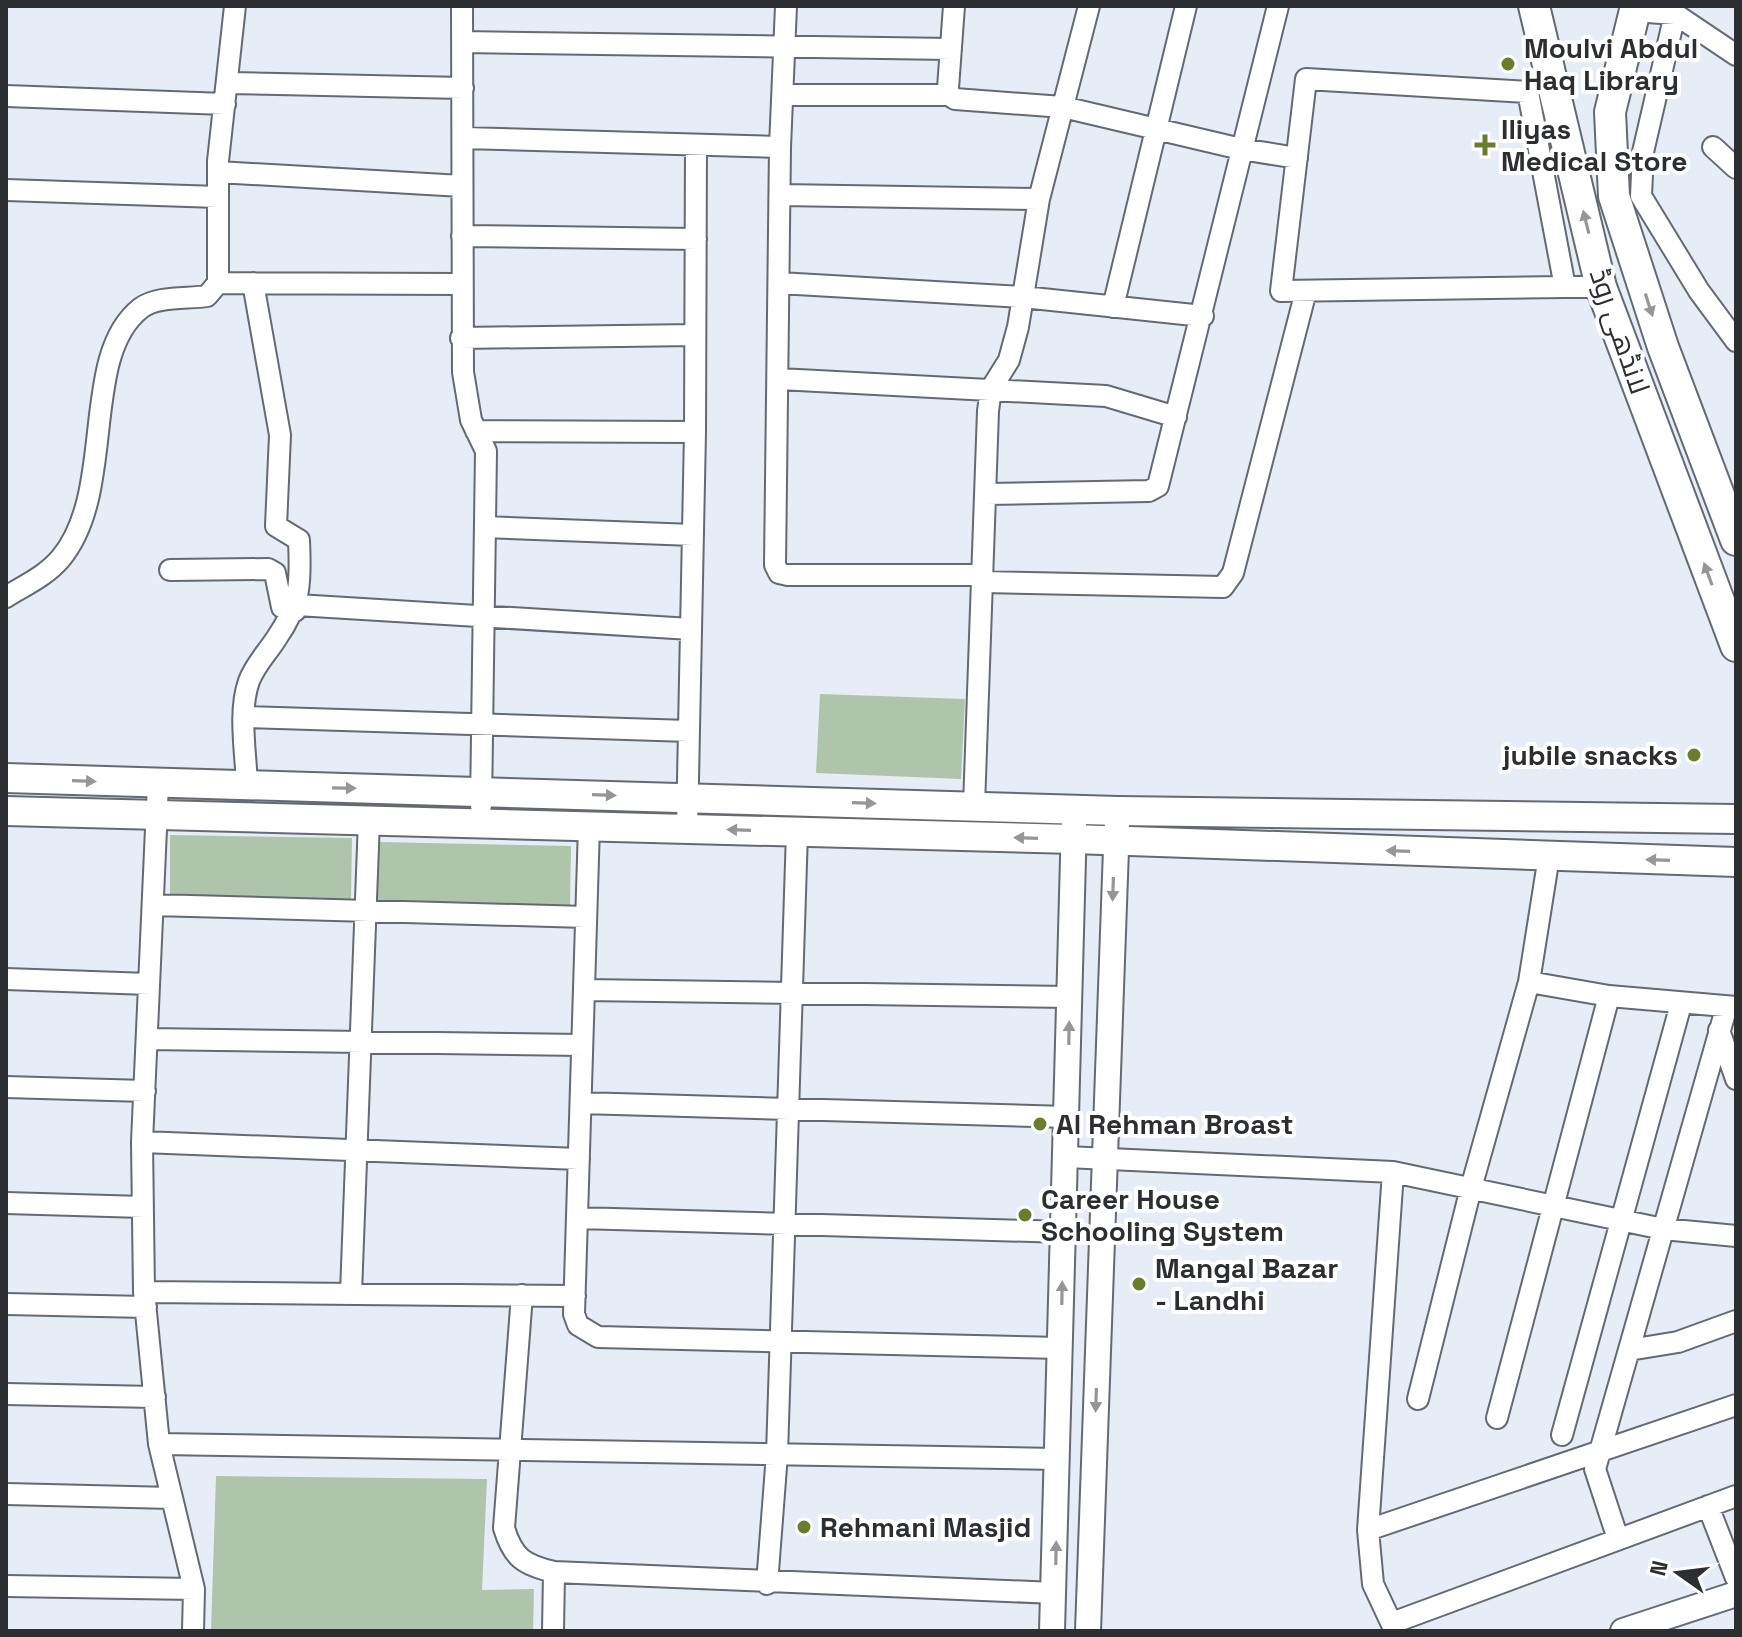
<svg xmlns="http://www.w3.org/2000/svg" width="1742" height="1637" font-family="'Space Grotesk',Cairo,sans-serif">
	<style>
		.grass { fill: #aec5ac }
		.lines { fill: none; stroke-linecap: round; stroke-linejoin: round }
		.minor-casing { stroke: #646a71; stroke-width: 24 }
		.tertiary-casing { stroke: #646a71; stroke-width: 28 }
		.secondary-casing { stroke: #646a71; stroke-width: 32 }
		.primary-casing { stroke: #646a71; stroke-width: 34 }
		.minor { stroke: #fff; stroke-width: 20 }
		.tertiary { stroke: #fff; stroke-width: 24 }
		.secondary { stroke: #fff; stroke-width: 28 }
		.primary { stroke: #fff; stroke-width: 30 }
		.oneway { fill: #969698 }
		.poi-dot { fill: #6b7d2d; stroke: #fff; stroke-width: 3 }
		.labels { text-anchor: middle; stroke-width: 8; stroke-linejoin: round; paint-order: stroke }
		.poi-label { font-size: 28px; font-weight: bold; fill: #2c2e31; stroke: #fff; text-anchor: start }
		.street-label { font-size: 28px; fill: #2c2e31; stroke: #fff }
	</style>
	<rect width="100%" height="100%" fill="#e6edf6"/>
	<path class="grass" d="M820,694l145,5 -4,80 -145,-6z
		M170,835l182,3 -1,62 -181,-3z
		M379,842l192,4 -1,59 -193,-4z
		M216,1476l271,3 -5,111 52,-1 -1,42h-322z"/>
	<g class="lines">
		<defs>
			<path id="minor" d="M462,6l1,366 8,48 15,31 -5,355
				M786,6l-6,141 -5,418 4,8 9,2h194
				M954,6l-6,82 1,7 6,4 108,8 178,42 56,9
				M1634,11l41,3 61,41
				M1675,14l-32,138 -2,44 58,95 37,50
				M462,42l489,7
				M227,83l236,5
				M783,95h166
				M6,96l219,8
				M463,138l317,9
				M1713,147l23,21
				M218,172l244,14
				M6,190l212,7
				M780,195l259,4
				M462,236l234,3
				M218,283l242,1
				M779,283l244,14 180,19
				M1565,287l-37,-195 -222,-13 -25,212 284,-4h36
				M1113,307l73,-301
				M461,338l234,-3
				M779,379l327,17 70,21
				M476,431l219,1
				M986,494l163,-3 9,-5 120,-480
				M485,527l208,8
				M170,570l98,-1 7,4 7,34 13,4
				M982,582l241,5 10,-14 73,-282
				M6,597c19,-12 40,-21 55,-39 56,-68 18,-202 80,-250 16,-12 46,-9 66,-12l11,-13v-122l17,-155
				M297,605l394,24
				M245,717l444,14
				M158,784l-16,358 2,150 15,152 35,145 -1,42
				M247,786c-1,-33 -9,-74 2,-105 6,-16 18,-28 27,-42 25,-36 25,-56 23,-99l-23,-14 4,-91 -27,-152
				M974,806l14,-395 3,-22 18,-29 9,-33 21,-128 50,-193
				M589,826l-15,488 4,11 20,12 463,11
				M687,829l8,-397 1,-287
				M153,905l433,12
				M6,979l143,5
				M1529,982l80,14 127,11
				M584,990l485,7
				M1719,1030l17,49
				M147,1039l435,6
				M6,1087l139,4
				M581,1103l486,14
				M142,1142l437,17
				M1066,1157l327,15 270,57 73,7
				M1393,1172l-25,358 5,54 22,47
				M6,1203l137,4
				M578,1218l486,14
				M144,1292l431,4
				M351,1293l18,-473
				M522,1295l-18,233c9,30 20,37 50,44l-1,59
				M6,1304l140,3
				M1629,1350l49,-8 58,-21
				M6,1394l149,3
				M1418,1399l53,-211 58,-206 20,-126
				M1497,1418l112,-422
				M1562,1435l119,-431
				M159,1444l899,15
				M6,1494l166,4
				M1708,1506l28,72
				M1368,1530l368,-125
				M1618,1539l-23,-70 131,-460
				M554,1572l501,21
				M767,1584l10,-130 20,-622
				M6,1586l188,3
				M1392,1623l344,-127"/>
			<path id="tertiary" d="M1052,1631l22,-809
				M1088,1631l29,-810
				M1623,1631l113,-37"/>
			<path id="secondary" d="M6,778l1112,33 618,8
				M6,811l1067,28 663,23"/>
			<path id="primary" d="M1534,6l67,281 135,359
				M1636,6l-26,106 4,84 49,151 73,193"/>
		</defs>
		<use href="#minor" class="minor-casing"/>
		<use href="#tertiary" class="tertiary-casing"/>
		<use href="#secondary" class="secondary-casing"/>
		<use href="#primary" class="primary-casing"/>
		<use href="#minor" class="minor"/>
		<use href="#tertiary" class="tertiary"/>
		<use href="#secondary" class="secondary"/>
		<use href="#primary" class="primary"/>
	</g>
	<defs><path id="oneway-solid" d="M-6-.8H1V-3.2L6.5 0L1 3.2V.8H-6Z" transform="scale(2)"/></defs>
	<g class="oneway">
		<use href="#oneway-solid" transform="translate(1586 222) rotate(-104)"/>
		<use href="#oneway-solid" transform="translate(1649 305) rotate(72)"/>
		<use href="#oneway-solid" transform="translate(1708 574) rotate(-110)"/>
		<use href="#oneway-solid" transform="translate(84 781) rotate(2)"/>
		<use href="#oneway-solid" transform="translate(344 788) rotate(1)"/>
		<use href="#oneway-solid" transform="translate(604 795) rotate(2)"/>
		<use href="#oneway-solid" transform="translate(864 803) rotate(2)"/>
		<use href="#oneway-solid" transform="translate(739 830) rotate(-178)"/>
		<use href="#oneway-solid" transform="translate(1026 838) rotate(-178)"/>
		<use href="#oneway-solid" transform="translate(1398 851) rotate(-178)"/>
		<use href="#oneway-solid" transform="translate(1658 860) rotate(-178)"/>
		<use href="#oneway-solid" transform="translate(1113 889) rotate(92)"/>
		<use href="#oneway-solid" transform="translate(1069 1033) rotate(-89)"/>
		<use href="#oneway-solid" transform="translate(1062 1293) rotate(-89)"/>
		<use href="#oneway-solid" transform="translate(1096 1400) rotate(92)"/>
		<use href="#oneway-solid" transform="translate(1056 1553) rotate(-89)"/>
	</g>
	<g class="poi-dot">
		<circle cx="1508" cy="64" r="8"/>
		<path d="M1481 133h8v8h8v8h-8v8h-8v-8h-8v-8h8z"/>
		<circle cx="1694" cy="755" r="8"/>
		<circle cx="1040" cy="1124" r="8"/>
		<circle cx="1025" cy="1215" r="8"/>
		<circle cx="1139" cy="1284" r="8"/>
		<circle cx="804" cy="1527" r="8"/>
	</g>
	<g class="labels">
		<g class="poi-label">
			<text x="1524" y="58">Moulvi Abdul<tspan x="1524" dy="32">Haq Library</tspan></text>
			<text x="1501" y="139">Iliyas<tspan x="1501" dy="32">Medical Store</tspan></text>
			<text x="1678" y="765" text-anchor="end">jubile snacks</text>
			<text x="1056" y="1134">Al Rehman Broast</text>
			<text x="1041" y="1209">Career House<tspan x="1041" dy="32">Schooling System</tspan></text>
			<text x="1155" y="1278">Mangal Bazar<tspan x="1155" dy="32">- Landhi</tspan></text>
			<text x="820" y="1537">Rehmani Masjid</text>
		</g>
		<g class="street-label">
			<text transform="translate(1620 331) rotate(71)" y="10">لانڈھی روڈ</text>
		</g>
	</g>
	<rect width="1742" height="1637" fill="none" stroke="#2c2e31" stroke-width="16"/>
	<g transform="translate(1678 1573) rotate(284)" stroke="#ffffff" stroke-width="6" paint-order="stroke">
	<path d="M0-6L14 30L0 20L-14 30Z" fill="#2c2e31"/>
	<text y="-12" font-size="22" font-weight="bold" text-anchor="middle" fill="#2c2e31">N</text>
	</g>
</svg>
